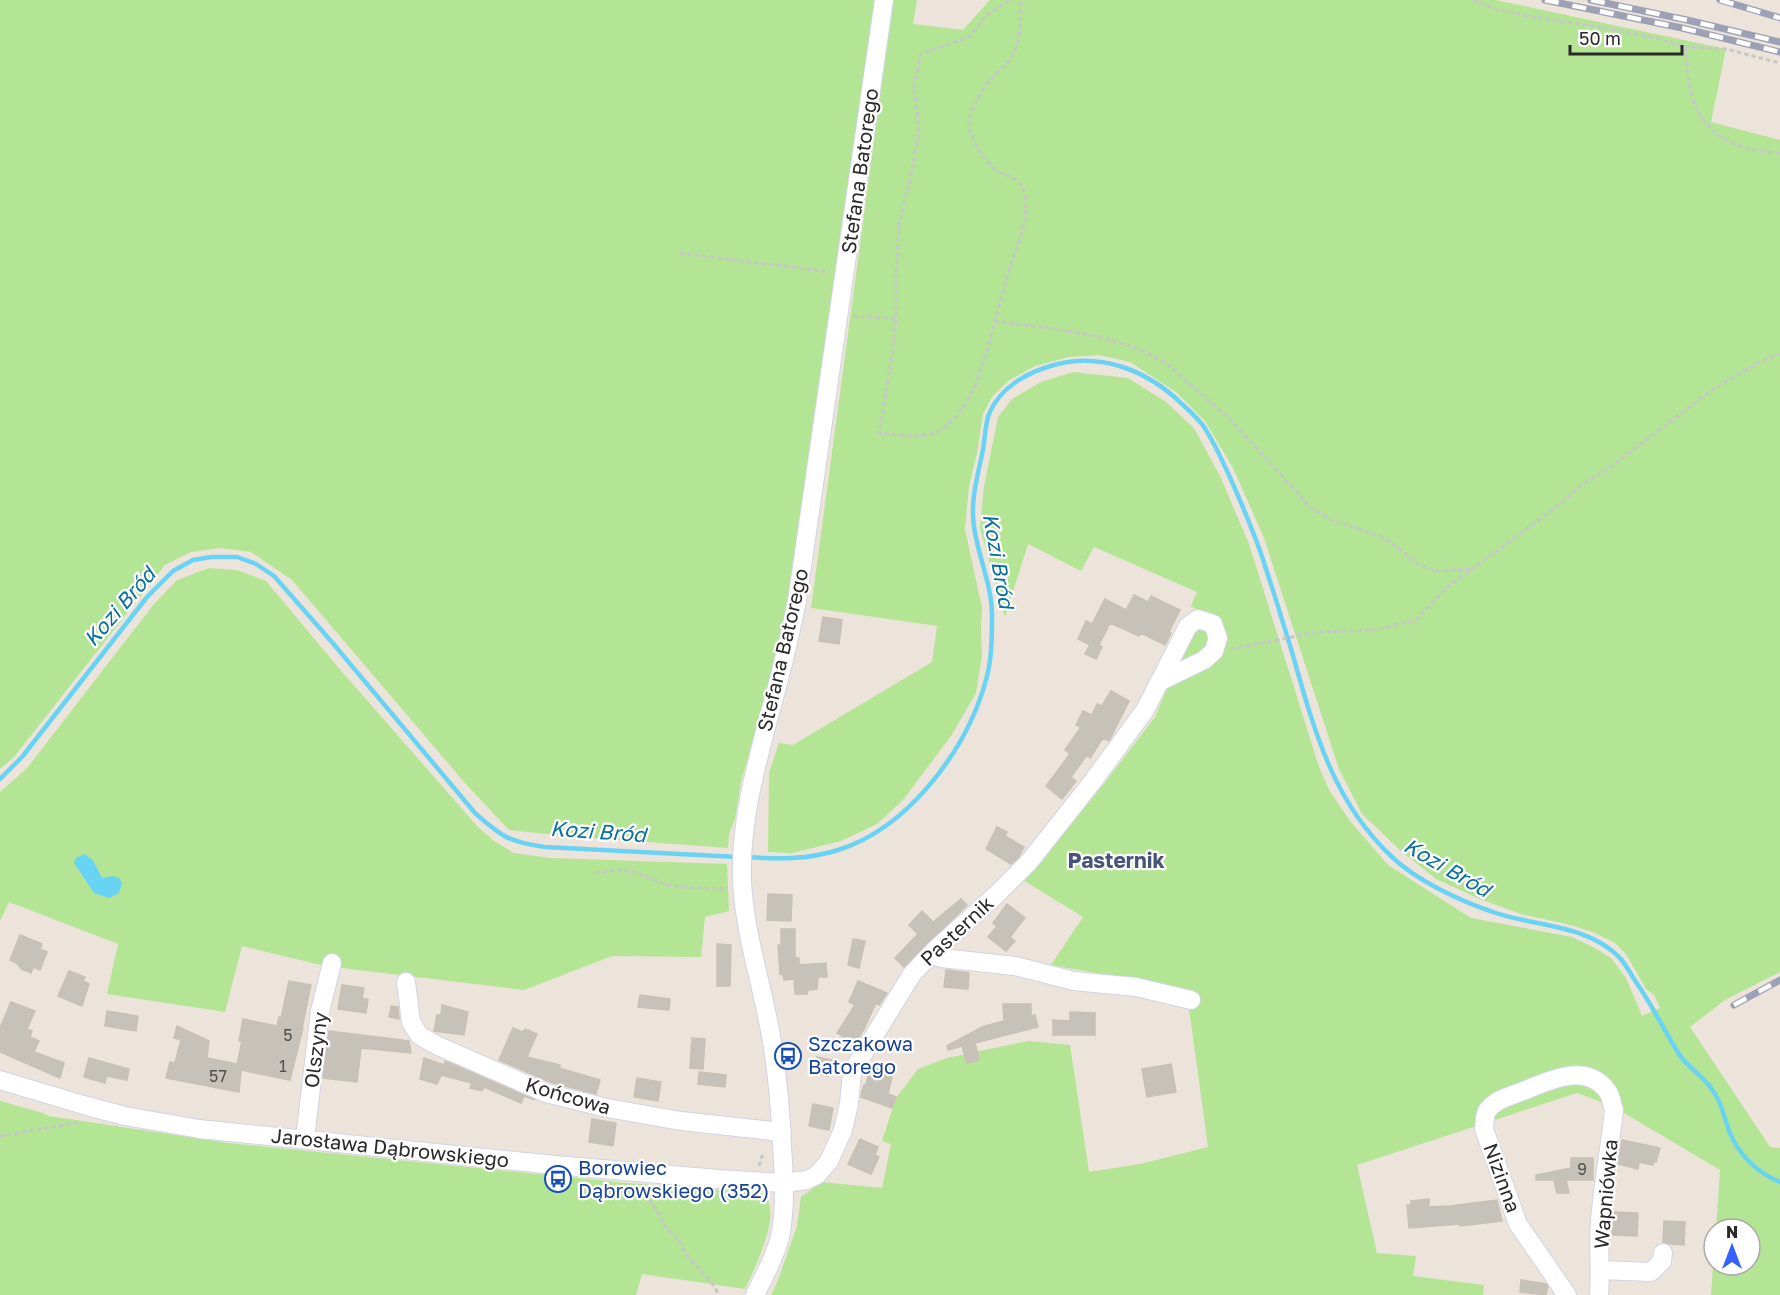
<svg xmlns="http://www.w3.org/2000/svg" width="1780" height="1295" font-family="'Golos Text',sans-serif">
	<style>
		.green { fill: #b3e594 }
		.water { fill: #69d3f3 }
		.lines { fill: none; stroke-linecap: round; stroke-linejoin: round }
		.stream { stroke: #69d3f3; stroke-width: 4.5 }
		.building { fill: #c7c2b9; stroke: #c8c0b4; stroke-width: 1.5 }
		.minor-casing { stroke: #d0d4e3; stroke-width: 20 }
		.path { stroke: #c7c7c7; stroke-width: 3; stroke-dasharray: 4.5 3; stroke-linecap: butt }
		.minor { stroke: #fff; stroke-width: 18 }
		.rail-casing { stroke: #9da1b5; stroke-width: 7 }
		.rail { stroke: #fff; stroke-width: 4.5; stroke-dasharray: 14; stroke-linecap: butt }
		.labels { text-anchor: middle; stroke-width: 4.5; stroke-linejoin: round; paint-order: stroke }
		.number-label { font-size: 16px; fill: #504f4d }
		.street-label { font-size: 20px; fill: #292929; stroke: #fff }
		.transit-label { font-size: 20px; fill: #164399; stroke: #fff; text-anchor: start }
		.water-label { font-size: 21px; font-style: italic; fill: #08709f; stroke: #fff }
		.neighbourhood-label { font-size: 21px; font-weight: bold; fill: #48537c; stroke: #fff }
	</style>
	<rect width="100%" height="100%" fill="#ece4da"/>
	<path class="green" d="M0,0h875l-86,598 -15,65 -33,119 -6,37 -6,15 -1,14 -163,-12 -56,-6 -44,-47 -173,-203 -41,-28 -30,-4 -30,4 -26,13 -151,192 -14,12z
		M893,0h24l-4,24 50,6 27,-30h506l230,49 -15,73 69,18v832l-55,28 -35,27 80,120 10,1v147h-69l3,-45v15h36v-36h-34l4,-59 -106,-63 -37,-14 -220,72 20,88 39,3 -3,20 71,9 -1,10h-712l7,-15 19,-54 4,-29 21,-15 60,6 9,-44 -9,-3 14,-43 22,-29 29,-11 81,-17 42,4 19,127 51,-8 68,-17 -21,-153 -74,-18 -62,-11 32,-48 -60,-37 12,-11 68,-84 52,-68 12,-29 52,-34 -17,-42 -11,-6 6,-14 -103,-45 -13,24 -53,-27 -23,73 -25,-89 4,-42 14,-69 14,-18 29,-17 32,-10 55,6 38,24 28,26 26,48 29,68 69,220 11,26 21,31 38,44 83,53 101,19 23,11 16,10 15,20 16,38 18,-8 -6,-13 -8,-6 -20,-35 -11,-11 -20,-10 -24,-8 -50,-11 -41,-15 -44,-20 -35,-28 -39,-37 -23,-45 -75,-231 -31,-70 -28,-47 -29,-29 -46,-30 -31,-7 -30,2 -34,9 -27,15 -16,16 -9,17 -6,39 -8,33 -4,43 17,79 -1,22 1,24 -6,39 -25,43 -48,64 -26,24 -36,17 -49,12 -24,-1 1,-79 10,-30 14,2 139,-83 5,-36 -126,-18z
		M209,568l28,2 29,11 71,85 140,160 17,15 20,12 37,5 176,6 2,47 -24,6 -4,40 -89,-1 -88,34 -199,-24 -83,-20 -17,66 -118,-18 11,-50 -109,-42 -9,19v-129l27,-24 127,-164 23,-24z
		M1206,627l5,20 -37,22 20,-39z
		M0,1101l43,12 6,3 179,27 399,40 135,10c2,3 5,5 6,8 10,20 -14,69 -23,88l-103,-15 -6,21h-636z"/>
	<path class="water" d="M84,854l9,6 9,18 10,-2 7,2 3,5 -3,10 -10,5 -15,-5 -20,-30 2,-5z"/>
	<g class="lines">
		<path class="stream" d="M0,779l22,-22 125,-160 26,-26 20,-11 18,-3h26l19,7 18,12 57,65 144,172c27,24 34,29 70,34l192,10
			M745,857c32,2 62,3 93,-7 71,-22 129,-101 148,-170 6,-21 6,-43 6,-65 0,-27 -12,-55 -17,-82 -6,-29 2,-54 8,-83 2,-12 2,-25 6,-36 11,-27 39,-42 65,-49 48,-13 94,6 128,39 7,6 14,13 20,20 14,20 24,45 34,67 11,26 22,51 30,78 10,30 19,60 28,90 21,74 40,144 98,198 24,23 66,43 98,54 42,16 97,12 130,47 6,7 11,16 16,24 16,23 28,48 43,72 8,13 23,21 32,34 10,13 13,28 18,43 9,23 28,42 51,51"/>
	</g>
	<path class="building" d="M1134,595l14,7 3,-6 29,14 -11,22 2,1 -6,12 -24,-12 -2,3 -29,-13 -11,22 3,2 -6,12 -11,-5 5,-9 -12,-6 8,-18 6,3 13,-25 21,11z
		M823,617l19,3 -3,24 -20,-3z
		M1111,691l18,10 -20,40 -6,-3 -13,20 -3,-3 -16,22 5,4 -14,18 -16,-13 24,-32 -5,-4 16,-23 -5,-2 7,-14 9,4 5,-11 5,2z
		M997,827l10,5 -2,4 19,11 -6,11 -7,6 -25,-15z
		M768,894l24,1 -1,26 -24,-1z
		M961,899l6,6 -63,62 -9,-9 23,-24 -9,-9 13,-14 11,11z
		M1007,904l18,14 -15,19 5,4 -9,10 -18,-14 9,-11 -4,-3z
		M781,929h14v29h4v7l27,-2 1,14h-9l-1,12 -9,1 -1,4h-12l-1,-15 -10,1 -1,-7 -3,1 -2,-29h3z
		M20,935l22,9 -2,5 7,3 -7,18 -7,-3 -2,6 -10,-4 -3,-5 -8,-4z
		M853,939l12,2 -6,27 -11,-3z
		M717,944l14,1 -1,41h-13z
		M946,970l23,3 -1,16 -24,-2z
		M69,971l16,6 -2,4 6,3 -7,22 -24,-10z
		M289,981l22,4 -9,43h1l-13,52 -49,-10 -2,22 -73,-14 4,-16 5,1 6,-23 -7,-2 3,-12 32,15 -2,17 30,6 5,-23h-3l4,-22 34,7 2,-9 2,1z
		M858,981l29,12 -8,12 -3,-2 -12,26 -9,15 -18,-11 18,-28 -6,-3z
		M342,985l22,3 -2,11h6l-2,14 -28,-4z
		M640,995l30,4 -1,11 -31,-3z
		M11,1002l24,9 -8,18 5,2 -2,6 9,4 -5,11 30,11 -4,15 -60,-26v-24z
		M1003,1004h28v12l4,-1 3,12 -63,16 4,17 -12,3 -5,-17 -14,4 -1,-4 35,-19 22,-6z
		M442,1005l26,7 -4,23 -30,-4 3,-16h4z
		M391,1006l7,1 1,12 -10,-2z
		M107,1011l31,5 -2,15 -31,-5z
		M1070,1012l25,1v22h-42v-15l17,1z
		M513,1028l10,4 2,-3 12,5 -10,23 33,8 -1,3 41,12 -4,14 -46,-12 -51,-22z
		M329,1031l80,10 2,12 -50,-5 -4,34 -34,-4z
		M692,1038l13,1 -2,30 -13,-1z
		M817,1057l15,3 -4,16 -14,-3z
		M89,1058l40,11 -2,11 -20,-4 -2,7 -21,-6z
		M424,1058l20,7 1,-4 90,39 -11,-4 -3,7 -37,-16 -2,4 -12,-3 2,-5 -31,-8 -4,9 -17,-5z
		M1171,1064l5,28 -29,5 -5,-28z
		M870,1067l23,5 -5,22 8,3 -4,11 -31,-11 1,-6 2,-6h2z
		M699,1072l27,3 -1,12 -27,-3z
		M637,1078l24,4 -3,19 -24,-4z
		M813,1104l20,4 -4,22 -20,-4z
		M592,1119l24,4 -3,23 -24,-4z
		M860,1139l18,8 -3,8 4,2 -8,17 -23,-10z
		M1622,1140l38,8 -4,14 -2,-1 -1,4 -14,-3 -1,7 -20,-5z
		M1571,1158h22v22h-27l3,13h-12l-3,-13h-18v-5l35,-7z
		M1429,1199v8l21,-1 47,-6 5,21 -42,5v-2l-51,4 -2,-23h4v-4z
		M1613,1212l25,1 -1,23 -25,-1z
		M1664,1221l21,1 -1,23 -14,-1 -7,-2z
		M1521,1280l25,4 2,3 -2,8 -26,-3z"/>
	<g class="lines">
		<defs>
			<path id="minor" d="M931,954l10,4 74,8 59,15 62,6 55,13
				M406,982l5,40 8,13 17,10 110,48 61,15 74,13 101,11
				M0,1080l87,26 38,10 74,13 356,36 163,14 66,4 23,-3 10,-5 12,-14 14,-31 6,-26 3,-32 60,-98 24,-25 60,-54 33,-33 64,-81 52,-71 43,-84 10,-7 15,5 5,14 -4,13 -10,9 -45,22
				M305,1139l15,-128 12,-48
				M1601,1270l50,2 11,-11 1,-8
				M755,1295c9,-19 20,-38 25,-58 6,-30 4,-61 2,-91 -2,-46 -6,-91 -16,-135 -9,-43 -22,-86 -24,-130 -2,-55 12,-108 26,-161 11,-39 21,-79 29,-119l87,-601
				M1567,1295l-49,-71 -34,-95c1,-6 0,-13 3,-18 8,-12 24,-15 36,-20 26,-10 64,-30 85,1 3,5 4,12 6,18 -4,37 -11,74 -14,111 -2,25 1,49 -1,74"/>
		</defs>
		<use href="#minor" class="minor-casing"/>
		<path class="path" d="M1009,0l-24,17 -16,20 -48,17 -7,32 5,45 -7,39 -13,55 -3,48v46l-4,37 -13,77c19,1 46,8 63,-4 14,-9 26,-28 33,-43 13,-34 21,-70 31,-105 7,-26 21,-52 20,-79 -2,-22 -11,-23 -28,-31 -11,-6 -31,-36 -29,-49 2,-16 14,-32 23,-44 6,-7 14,-13 19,-20 10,-16 10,-40 10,-58
			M1473,0l23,9 31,7 79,12 54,11 25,8 41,2 54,14
			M1685,47c3,15 2,31 6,46 11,43 48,59 89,60
			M680,253l150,19
			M853,316l43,3
			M994,321l62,8 45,8 38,12 27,14 66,58 78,86 22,13 47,16 20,12 18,16 20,7 36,-2
			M1231,649l86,-17 58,-2 41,-10 29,-31 114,-84 21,-19 29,-18 104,-79 47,-27 20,-8
			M595,873l24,-3 15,2 34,13 21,3 37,1
			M0,1136l81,-14
			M759,1166l3,-10h4
			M638,1189l7,4 15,23 3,8 16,17 7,13 25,28 8,13"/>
		<use href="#minor" class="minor"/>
		<defs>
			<path id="rail" d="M1545,0l137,28 98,24
				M1591,0l96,20 93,22
				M1720,0l60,18
				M1734,1005l46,-25"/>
		</defs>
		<use href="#rail" class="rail-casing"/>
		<use href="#rail" class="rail"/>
	</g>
	<defs>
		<symbol id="bus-ring" viewBox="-11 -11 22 22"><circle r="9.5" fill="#fff" stroke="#1a4fb4" stroke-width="1.5"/><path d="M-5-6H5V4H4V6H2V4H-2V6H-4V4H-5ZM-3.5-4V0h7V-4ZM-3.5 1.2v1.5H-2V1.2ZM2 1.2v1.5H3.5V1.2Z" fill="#1a4fb4"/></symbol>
	</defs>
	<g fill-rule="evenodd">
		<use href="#bus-ring" x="773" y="1041" width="30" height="30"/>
		<use href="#bus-ring" x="543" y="1164" width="30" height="30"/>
	</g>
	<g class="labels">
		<g class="number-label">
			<text x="288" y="1041">5</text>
			<text x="283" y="1072">1</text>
			<text x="218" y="1082">57</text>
			<text x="1582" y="1175">9</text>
		</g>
		<g class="street-label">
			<text transform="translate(860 171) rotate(-82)" y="7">Stefana Batorego</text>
			<text transform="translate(783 650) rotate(-77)" y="7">Stefana Batorego</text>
			<text transform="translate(957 931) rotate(-43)" y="7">Pasternik</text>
			<text transform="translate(316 1050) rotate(-83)" y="7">Olszyny</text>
			<text transform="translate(568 1096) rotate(16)" y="7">Końcowa</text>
			<text transform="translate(390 1148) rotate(6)" y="7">Jarosława Dąbrowskiego</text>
			<text transform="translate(1502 1178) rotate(70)" y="7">Nizinna</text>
			<text transform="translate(1606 1194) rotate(-85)" y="7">Wapniówka</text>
		</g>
		<g class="transit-label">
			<text x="808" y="1051">Szczakowa<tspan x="808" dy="23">Batorego</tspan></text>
			<text x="578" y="1175">Borowiec<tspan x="578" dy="23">Dąbrowskiego (352)</tspan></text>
		</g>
		<g class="water-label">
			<text transform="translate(998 561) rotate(80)" y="7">Kozi Bród</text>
			<text transform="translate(120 607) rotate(-49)" y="7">Kozi Bród</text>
			<text transform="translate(598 832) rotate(4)" y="7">Kozi Bród</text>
			<text transform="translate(1447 868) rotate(30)" y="7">Kozi Bród</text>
		</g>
		<g class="neighbourhood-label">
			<text x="1116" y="868">Pasternik</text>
		</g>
	</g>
	<g transform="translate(1732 1247)"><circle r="28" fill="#ffffff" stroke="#a9a9a9" stroke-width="1.5"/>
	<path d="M0-4.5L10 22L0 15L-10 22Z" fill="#3562ff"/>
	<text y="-9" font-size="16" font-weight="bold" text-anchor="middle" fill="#292929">N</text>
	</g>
	<path d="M1570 45v9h112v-9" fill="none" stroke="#292929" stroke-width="3"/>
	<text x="1579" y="45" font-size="18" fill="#292929" stroke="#ffffff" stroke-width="4.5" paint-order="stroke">50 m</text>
</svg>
